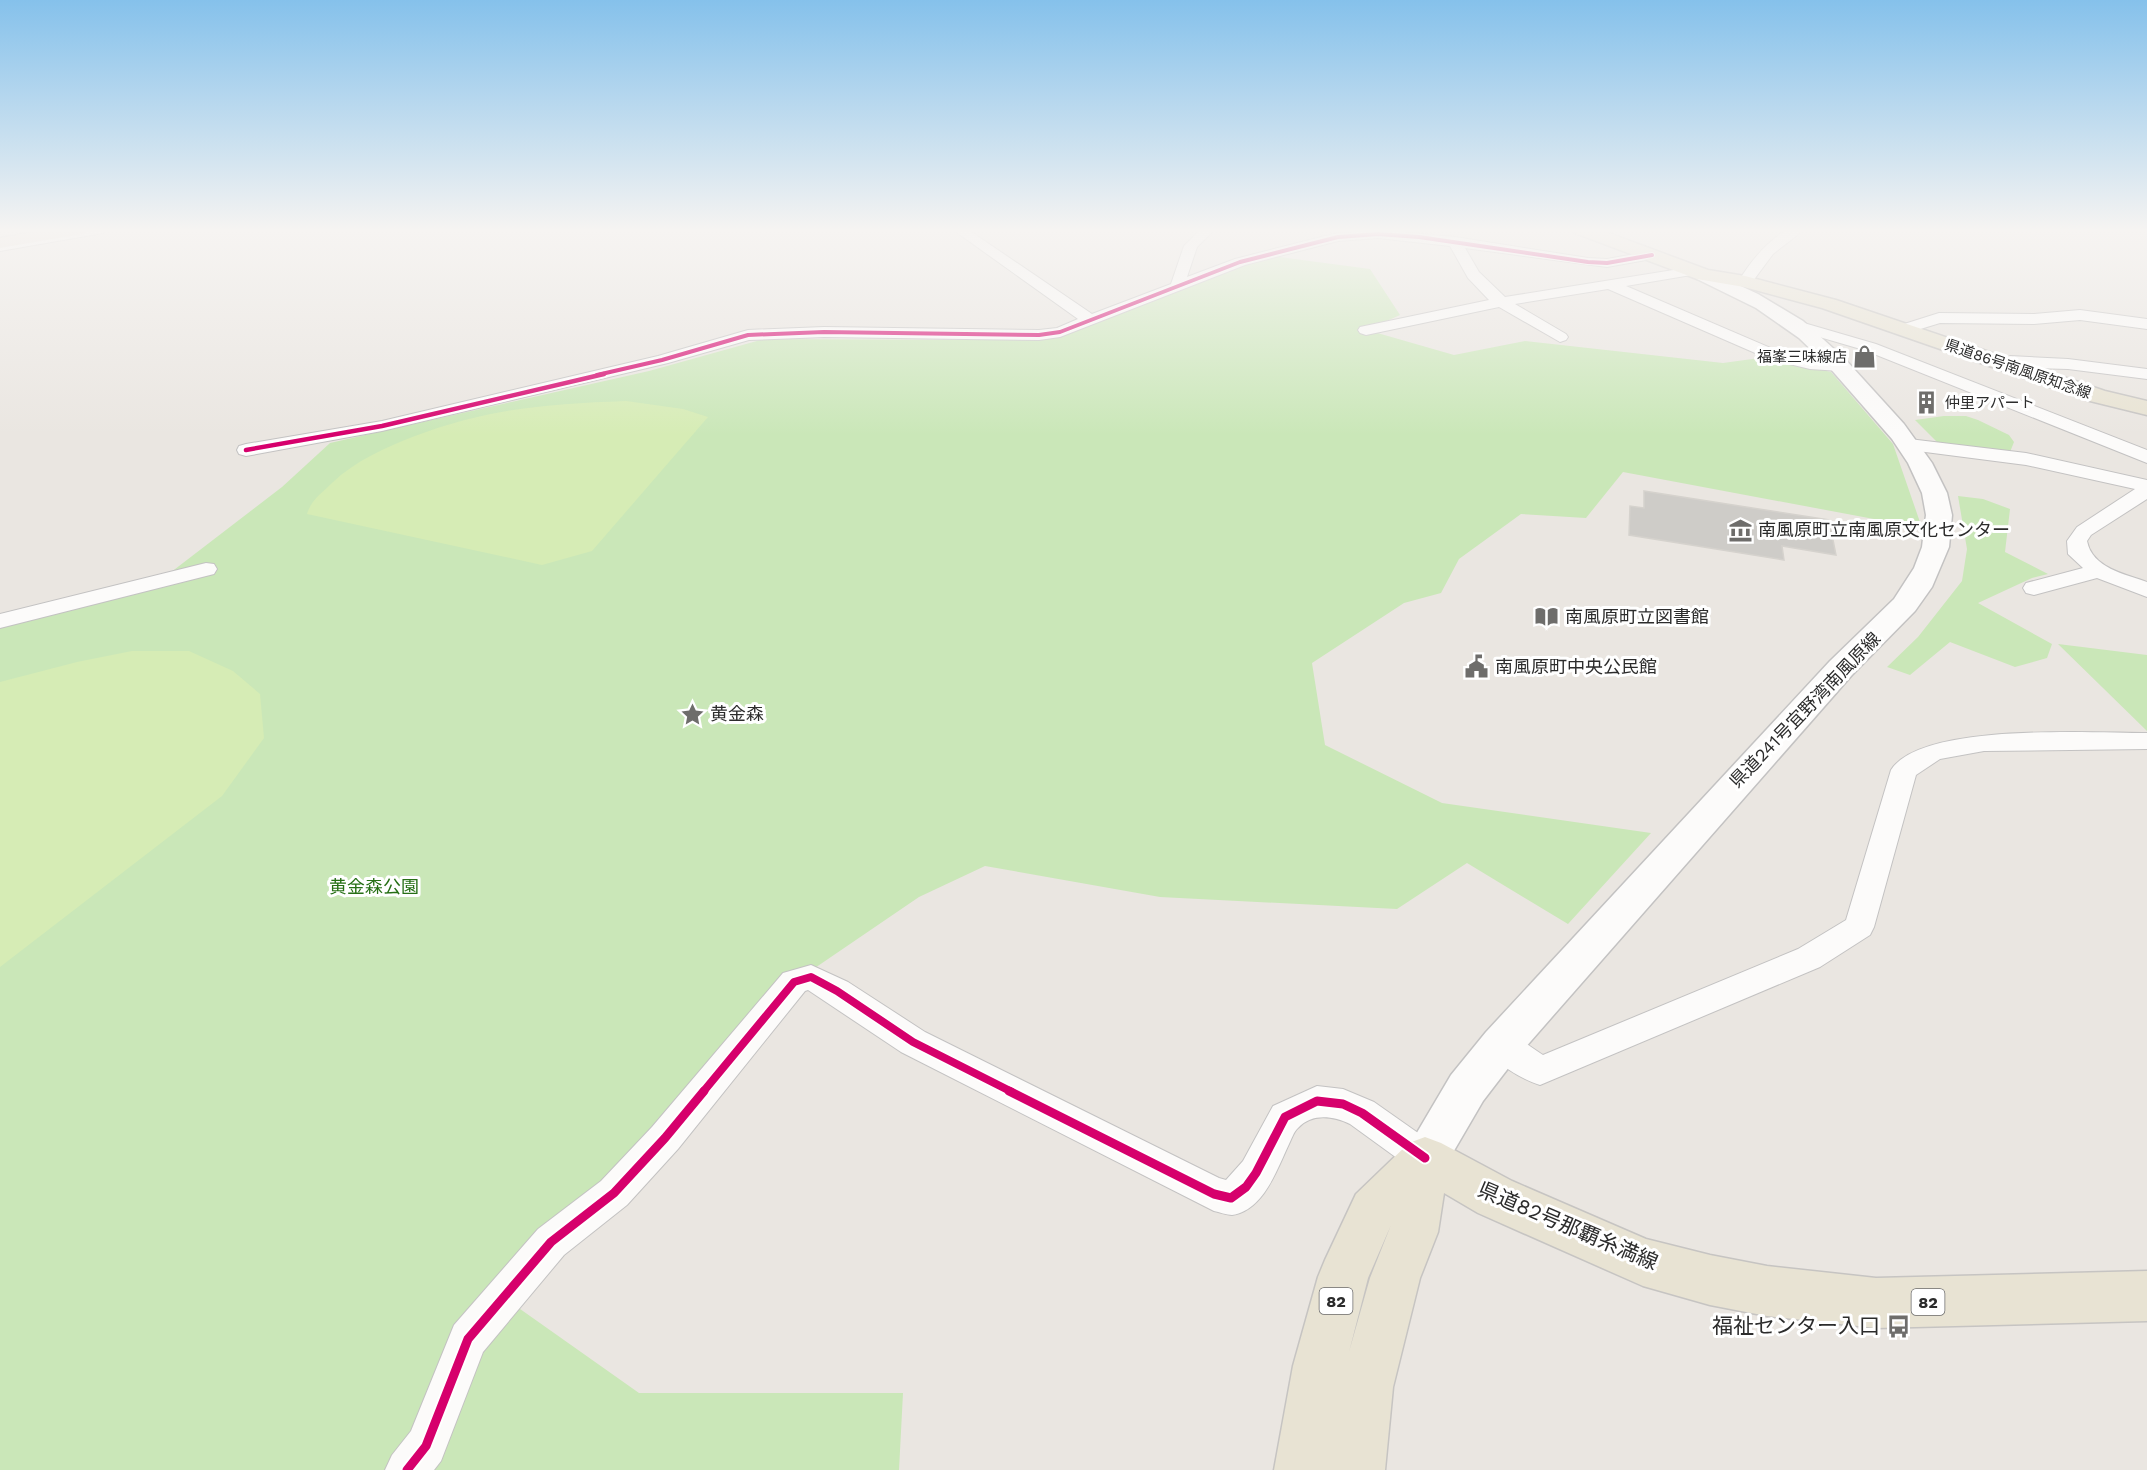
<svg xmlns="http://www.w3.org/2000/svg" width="2147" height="1470" font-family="'Work Sans','Noto Sans JP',sans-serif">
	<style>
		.green { fill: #cae7b8 }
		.pitch { fill: #d6ecb5 }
		.building { fill: #ceccc8; stroke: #d5d2cd; stroke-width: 1.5 }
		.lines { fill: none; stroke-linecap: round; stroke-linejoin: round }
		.street-casing { stroke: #c3c2c2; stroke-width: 2 }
		.secondary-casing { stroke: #c3c2c2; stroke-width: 3 }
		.primary-casing { stroke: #c6c4c2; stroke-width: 3 }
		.highway-casing { stroke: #c6c4c2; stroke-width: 3 }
		.street { fill: #fcfbfa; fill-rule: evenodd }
		.secondary { fill: #fcfbfa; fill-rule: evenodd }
		.primary { fill: #e8e3d3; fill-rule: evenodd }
		.highway { fill: #e9ded4; fill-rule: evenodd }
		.cycleway-far3-casing { stroke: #fff; stroke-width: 6 }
		.cycleway-far2-casing { stroke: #fff; stroke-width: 8 }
		.cycleway-far1-casing { stroke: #fff; stroke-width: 11 }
		.cycleway-casing { stroke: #fff; stroke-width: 13 }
		.cycleway-far3 { stroke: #d6006c; stroke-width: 4 }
		.cycleway-far2 { stroke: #d6006c; stroke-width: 4.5 }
		.cycleway-far1 { stroke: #d6006c; stroke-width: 8 }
		.cycleway { stroke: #d6006c; stroke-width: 9 }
		.labels { text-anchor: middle; stroke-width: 6; stroke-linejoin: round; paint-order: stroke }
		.far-poi-label { font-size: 15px; fill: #2c2c2c; stroke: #fff; text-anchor: end }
		.far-street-label { font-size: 15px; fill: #2c2c2c; stroke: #fff }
		.shield { fill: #fff; stroke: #6b6b6b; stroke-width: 1.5 }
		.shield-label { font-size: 16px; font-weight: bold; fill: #2c2c2c }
		.poi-label { font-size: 18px; fill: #2c2c2c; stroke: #fff; text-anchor: start }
		.street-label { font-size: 18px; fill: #2c2c2c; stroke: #fff }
		.park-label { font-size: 18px; fill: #266f15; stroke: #fff }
		.near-street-label { font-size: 21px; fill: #2c2c2c; stroke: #fff }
		.near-poi-label { font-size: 21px; fill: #2c2c2c; stroke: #fff; text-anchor: end }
	</style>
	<rect width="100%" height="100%" fill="#eae6e1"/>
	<path class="green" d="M1272,256l98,13 30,46 -33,15 87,25 71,-14 198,22 44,-6 64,15 62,72 29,84 -299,-56 -37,46 -65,-4 -62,45 -18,34 -37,10 -92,60 13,82 117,58 209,30 -83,91 -101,-61 -70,46 -237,-12 -175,-31 -66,31 -157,107 -249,300 126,89h264l-4,77h-899v-848l153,-36 129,-99 48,-44 319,-72 115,-32 272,1 37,-8 142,-57z
		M1944,416h22l12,4 31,15 5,7 -4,10 -72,-9 -23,-23z
		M1958,496l25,3 27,10 -5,43 43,22 -16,4 -54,25 74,41 -5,14 -32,9 -65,-25 -40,33 -23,-8 31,-30 44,-56 5,-32z
		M2058,644l89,11v76z"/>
	<path class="pitch" d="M626,401l57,8 25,8 -116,134 -50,14 -235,-51c4,-14 15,-21 25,-31 23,-22 54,-36 83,-47 74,-28 133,-32 211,-35z
		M132,651h57l44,20 27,23 4,44 -42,58 -222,171v-285l77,-20z"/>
	<path class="building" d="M1644,491l185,29 7,35 -54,-9 2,14 -155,-25 1,-29 14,2z"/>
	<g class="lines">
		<defs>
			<path id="street" d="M78,229h31l-6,4 -103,18v-8z
				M952,229h15l125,85 79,-30 13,-38 17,-17h14l-18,18 -10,30 48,-18 98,-25 45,-4 77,7 133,21 19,1 45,-8 5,1 2,3 -2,3 -50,9 -142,-19 14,24 26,25 187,-30 5,1 2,3 -2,3 -71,12 154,66 30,7 30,2 8,5 -8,5 -30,-2 -41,-10 -161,-70 -93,15 51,30 2,3 -2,3 -6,2 -61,-35 -133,28 -6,-2 -2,-3 2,-3 129,-27 -21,-22 -18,-32 -72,-8 -40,3 -93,24 -185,72 -21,3 -215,-3 -75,3 -81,23 -286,68 -136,25 -7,-2 -2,-4 2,-4 7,-2 136,-23 276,-65 90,-26 76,-3 215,3 18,-2 21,-9z
				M1788,229h17l-32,25 -23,31h-10l-2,-3c13,-21 28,-40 50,-53z
				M2080,310l67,9v10l-67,-9 -46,4 -94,-1 -36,11 -8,-5 2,-3 41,-13 95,1z
				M1797,321l79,23 271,106v13l-283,-113 -72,-21 -3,-3z
				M2010,356l58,3 79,10v10l-79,-10 -69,-2 -2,-3z
				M1909,439l117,14 121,27v19l-56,36 -4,6c5,27 38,33 60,41v15l-50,-19 -63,17 -8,-2 -3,-5 3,-5 57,-15 -15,-14 -1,-13 10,-14 58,-38 -109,-24 -124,-16 -2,-4 2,-4z
				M206,563l8,1 3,5 -3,5 -214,54v-14z
				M2147,733v16l-163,2 -44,8 -24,16 -42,152 -4,8 -50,32 -280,118c-19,-6 -46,-22 -56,-40l5,-10c21,-7 36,9 54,20l255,-106 48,-29 45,-150c30,-48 202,-37 256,-37z
				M811,965l37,17 77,50 294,146 7,2 17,-19 30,-55 44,-20 26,3 31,13 64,45 5,11 -5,11 -13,5 -13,-5 -62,-45c-17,-8 -38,-11 -52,4 -4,3 -7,12 -9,16 -12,25 -25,66 -57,71 -5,0 -13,-3 -18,-4l-313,-159 -93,-62 -3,1 -127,158 -51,56 -63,50 -81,97 -42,109 -7,9h-49l7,-15 19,-24 43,-106 84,-96 63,-48 51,-54 131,-154z"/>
			<path id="secondary" d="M1704,269l54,25 45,27 41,37 60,66 28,39 15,30 5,22 -3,32 -17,40 -17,24 -63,64 -336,383 -33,43 -42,72 -16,6 -16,-6 -7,-15 49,-83 35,-43 344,-371 64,-62 20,-31 8,-21 4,-32 -4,-22 -14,-30 -16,-24 -63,-72 -30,-29 -43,-30 -59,-29 -2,-4 2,-4z"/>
			<path id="primary" d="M1573,229h25l110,41 37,6 91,24 269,91 42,10v14l-57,-14 -268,-93 -78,-21 -47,-8 -122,-46z
				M1425,1137l16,6 71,38 134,58 64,16 57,11 109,12 271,-7v50l-271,7 -109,-12 -57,-11 -67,-19 -165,-73 -34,-20 -6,39 -18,46 -27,109 -8,83h-111l19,-104 25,-89 7,-17 31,-66 53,-51zM1391,1225l-21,53 -21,74 19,-74z"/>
			<path id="highway" d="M50,229h40l-8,5 -82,14v-10z"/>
		</defs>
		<use href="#street" class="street-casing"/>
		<use href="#secondary" class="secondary-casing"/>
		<use href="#primary" class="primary-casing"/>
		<use href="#highway" class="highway-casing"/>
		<use href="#street" class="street"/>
		<use href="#secondary" class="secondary"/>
		<use href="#primary" class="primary"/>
		<use href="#highway" class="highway"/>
		<defs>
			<path id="cycleway-far3" d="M597,375l65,-15 86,-25 76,-3 215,3 21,-3 180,-70 98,-25 40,-3 41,3 169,25 19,1 45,-8"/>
			<path id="cycleway-far2" d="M246,450l136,-24 222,-52"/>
			<path id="cycleway-far1" d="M703,1092l91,-110 17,-5 26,14 76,51 99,50"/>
			<path id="cycleway" d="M1009,1091l205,103 17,4 15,-11 10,-14 29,-56 32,-16 26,3 19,9 63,45
				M407,1470l19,-24 42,-107 83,-97 63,-49 51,-55 39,-47"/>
		</defs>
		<use href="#cycleway-far3" class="cycleway-far3-casing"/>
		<use href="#cycleway-far2" class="cycleway-far2-casing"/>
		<use href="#cycleway-far1" class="cycleway-far1-casing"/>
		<use href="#cycleway" class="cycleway-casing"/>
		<use href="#cycleway-far3" class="cycleway-far3"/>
		<use href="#cycleway-far2" class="cycleway-far2"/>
		<use href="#cycleway-far1" class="cycleway-far1"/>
		<use href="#cycleway" class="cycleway"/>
	</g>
	<linearGradient id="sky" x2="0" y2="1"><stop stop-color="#85c1eb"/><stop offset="0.53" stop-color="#f6f4f2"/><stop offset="1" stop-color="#f6f4f2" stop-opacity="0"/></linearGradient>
	<rect width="2147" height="435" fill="url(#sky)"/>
	<defs>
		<symbol id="shop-bare" viewBox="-9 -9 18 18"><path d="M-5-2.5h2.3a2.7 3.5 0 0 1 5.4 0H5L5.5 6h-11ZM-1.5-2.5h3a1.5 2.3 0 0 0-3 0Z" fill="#6e6d6b" stroke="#fff" stroke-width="2.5" paint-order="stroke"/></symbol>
		<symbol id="building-bare" viewBox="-9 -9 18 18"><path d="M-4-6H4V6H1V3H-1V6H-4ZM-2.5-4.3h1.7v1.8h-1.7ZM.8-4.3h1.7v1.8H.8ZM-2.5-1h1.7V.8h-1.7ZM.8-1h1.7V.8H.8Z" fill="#6e6d6b" stroke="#fff" stroke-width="2.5" paint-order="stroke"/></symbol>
		<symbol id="museum-bare" viewBox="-9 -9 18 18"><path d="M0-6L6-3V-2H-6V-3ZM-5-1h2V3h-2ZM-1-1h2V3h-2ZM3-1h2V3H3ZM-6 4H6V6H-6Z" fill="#6e6d6b" stroke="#fff" stroke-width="2.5" paint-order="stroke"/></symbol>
		<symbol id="library-bare" viewBox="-9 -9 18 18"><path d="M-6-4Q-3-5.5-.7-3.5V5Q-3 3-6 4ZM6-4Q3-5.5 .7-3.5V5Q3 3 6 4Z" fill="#6e6d6b" stroke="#fff" stroke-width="2.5" paint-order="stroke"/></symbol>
		<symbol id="civic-bare" viewBox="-9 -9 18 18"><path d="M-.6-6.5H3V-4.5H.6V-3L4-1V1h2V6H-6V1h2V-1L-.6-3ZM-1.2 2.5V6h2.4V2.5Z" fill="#6e6d6b" stroke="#fff" stroke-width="2.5" paint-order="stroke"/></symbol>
		<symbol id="sight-bare" viewBox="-9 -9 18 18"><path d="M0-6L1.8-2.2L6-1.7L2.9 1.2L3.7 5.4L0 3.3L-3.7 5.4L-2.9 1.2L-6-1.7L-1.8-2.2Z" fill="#6e6d6b" stroke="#fff" stroke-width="2.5" paint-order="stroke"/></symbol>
		<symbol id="bus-bare" viewBox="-9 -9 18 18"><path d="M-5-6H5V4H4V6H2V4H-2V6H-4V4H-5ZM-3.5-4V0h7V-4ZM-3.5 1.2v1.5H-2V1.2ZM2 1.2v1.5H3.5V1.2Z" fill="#6e6d6b" stroke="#fff" stroke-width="2.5" paint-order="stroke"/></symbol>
	</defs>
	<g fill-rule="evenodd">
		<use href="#shop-bare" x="1848" y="340" width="33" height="33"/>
		<use href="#building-bare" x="1910" y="386" width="33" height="33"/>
		<use href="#museum-bare" x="1724" y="514" width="33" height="33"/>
		<use href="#library-bare" x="1530" y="600" width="33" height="33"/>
		<use href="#civic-bare" x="1460" y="650" width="33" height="33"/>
		<use href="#sight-bare" x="676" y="698" width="33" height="33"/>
		<use href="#bus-bare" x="1882" y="1310" width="33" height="33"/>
	</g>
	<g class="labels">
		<g class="far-poi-label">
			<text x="1847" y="362">福峯三味線店</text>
			<text x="1945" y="408" text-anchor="start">仲里アパート</text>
		</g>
		<g class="far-street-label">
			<text transform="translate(2018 369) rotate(19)" y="5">県道86号南風原知念線</text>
		</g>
		<g class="shield">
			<rect x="1319.5" y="1288" width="33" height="26" rx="4.5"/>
			<rect x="1911.5" y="1289" width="33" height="26" rx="4.5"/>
		</g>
		<g class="shield-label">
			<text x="1336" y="1307">82</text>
			<text x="1928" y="1308">82</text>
		</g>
		<g class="poi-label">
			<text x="1758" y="536">南風原町立南風原文化センター</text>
			<text x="1565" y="623">南風原町立図書館</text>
			<text x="1495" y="673">南風原町中央公民館</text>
			<text x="710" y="720">黄金森</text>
		</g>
		<g class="street-label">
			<text transform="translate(1805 710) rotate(-46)" y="6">県道241号宜野湾南風原線</text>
		</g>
		<g class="park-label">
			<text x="374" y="893">黄金森公園</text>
		</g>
		<g class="near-street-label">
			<text transform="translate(1568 1226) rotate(23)" y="7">県道82号那覇糸満線</text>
		</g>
		<g class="near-poi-label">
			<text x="1880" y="1333">福祉センター入口</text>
		</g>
	</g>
</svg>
